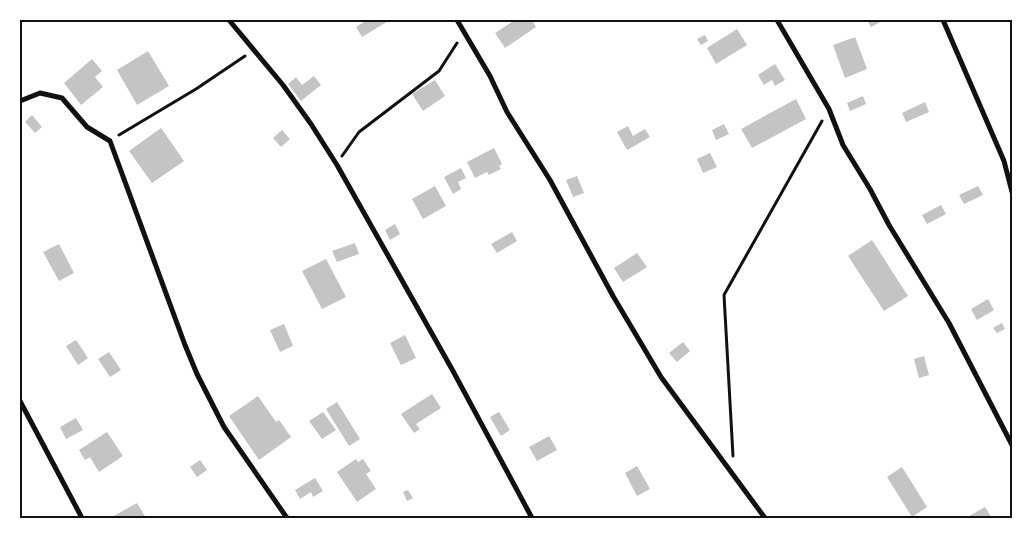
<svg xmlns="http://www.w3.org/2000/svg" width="1032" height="538" font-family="Lato,sans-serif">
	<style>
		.building { fill: #c4c4c4 }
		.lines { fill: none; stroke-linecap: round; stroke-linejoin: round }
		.path { stroke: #111; stroke-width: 3 }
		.minor { stroke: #111; stroke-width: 5 }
		.neatline { fill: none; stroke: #111; stroke-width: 2 }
	</style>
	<rect width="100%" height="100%" fill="#fff"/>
	<path class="building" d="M367,20h23l-28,17 -6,-10z
		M515,20h17l4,7 -31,21 -10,-15z
		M867,20h17l-13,7z
		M737,29l10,16 -31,19 -9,-16z
		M705,35l3,6 -7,4 -4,-6z
		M855,37l12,32 -22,9 -12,-33z
		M148,51l21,35 -32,19 -20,-35z
		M92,59l10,12 -7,6 8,10 -22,18 -17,-22z
		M775,64l10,16 -10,6 -3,-6 -8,5 -6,-10z
		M314,76l7,9 -20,16 -13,-17 8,-7 6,8z
		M435,80l10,16 -22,15 -11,-17z
		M863,96l3,8 -16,7 -3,-8z
		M796,99l10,20 -54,29 -11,-19z
		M925,102l4,10 -23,10 -4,-9z
		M32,115l10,12 -7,6 -10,-11z
		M724,124l5,10 -13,6 -4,-10z
		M628,126l5,10 12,-7 5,8 -23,13 -10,-18z
		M161,128l23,33 -32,22 -23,-32z
		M282,130l8,9 -9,8 -8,-9z
		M494,148l8,16 -3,2 2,3 -12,6 -2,-3 -12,6 -8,-16z
		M710,153l7,14 -14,6 -6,-14z
		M461,168l5,10 -8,4 3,7 -8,5 -9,-17z
		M577,176l7,17 -11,4 -7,-17z
		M435,186l11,20 -23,13 -11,-20z
		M978,186l5,9 -19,9 -5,-9z
		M941,205l5,9 -19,10 -5,-9z
		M395,224l5,10 -10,6 -5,-10z
		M512,232l5,9 -20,12 -6,-9z
		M872,240l36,56 -24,15 -36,-55z
		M355,243l4,11 -22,8 -5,-11z
		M59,244l15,29 -15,8 -16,-29z
		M637,253l10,14 -24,15 -9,-14z
		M326,259l20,38 -24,12 -20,-38z
		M988,299l6,11 -17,10 -6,-11z
		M1002,323l3,6 -8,4 -4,-5z
		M284,324l9,22 -13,6 -10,-22z
		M405,335l11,23 -15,7 -11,-22z
		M76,340l12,18 -10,7 -12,-19z
		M683,342l7,9 -13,11 -8,-9z
		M109,352l12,18 -11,7 -12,-18z
		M924,356l5,19 -10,3 -5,-19z
		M432,394l9,14 -25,16 4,5 -6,4 -13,-19z
		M258,396l18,26 3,-2 12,17 -32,23 -30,-44z
		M337,402l23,37 -11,7 -23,-37z
		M323,412l13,18 -14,9 -13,-18z
		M499,412l11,18 -9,6 -11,-19z
		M76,418l7,12 -17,9 -6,-12z
		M107,432l16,24 -24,16 -9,-15 -5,3 -6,-10z
		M549,436l8,14 -20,11 -8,-14z
		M356,459l2,3 5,-3 8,12 -5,3 10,15 -19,13 -20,-30z
		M200,460l7,10 -10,7 -7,-10z
		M637,466l13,23 -13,7 -12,-23z
		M902,467l25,40 -15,10 -25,-40z
		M315,478l8,13 -10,6 -2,-5 -11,7 -5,-9z
		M408,490l5,8 -6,3 -4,-9z
		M137,503l9,15h-36z
		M985,507l7,11h-26z"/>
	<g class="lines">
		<path class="path" d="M119,135l77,-46 49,-33
			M342,156l17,-24 80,-61 18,-28
			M733,456l-9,-161 98,-174"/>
		<path class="minor" d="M229,20l54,65 28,39 26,41 116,206 79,147
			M457,20l33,56 17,36 43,68 63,116 48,81 104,141
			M777,20l52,89 14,36 27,44 19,36 60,98 63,122
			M943,20l61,141 8,31
			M20,101l20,-8 22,5 25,29 23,14 75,204 12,29 27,53 63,91
			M20,401l62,117"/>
	</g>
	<rect width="1032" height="538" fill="none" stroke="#ffffff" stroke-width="42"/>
	<rect x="21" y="21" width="990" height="496" class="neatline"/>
</svg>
